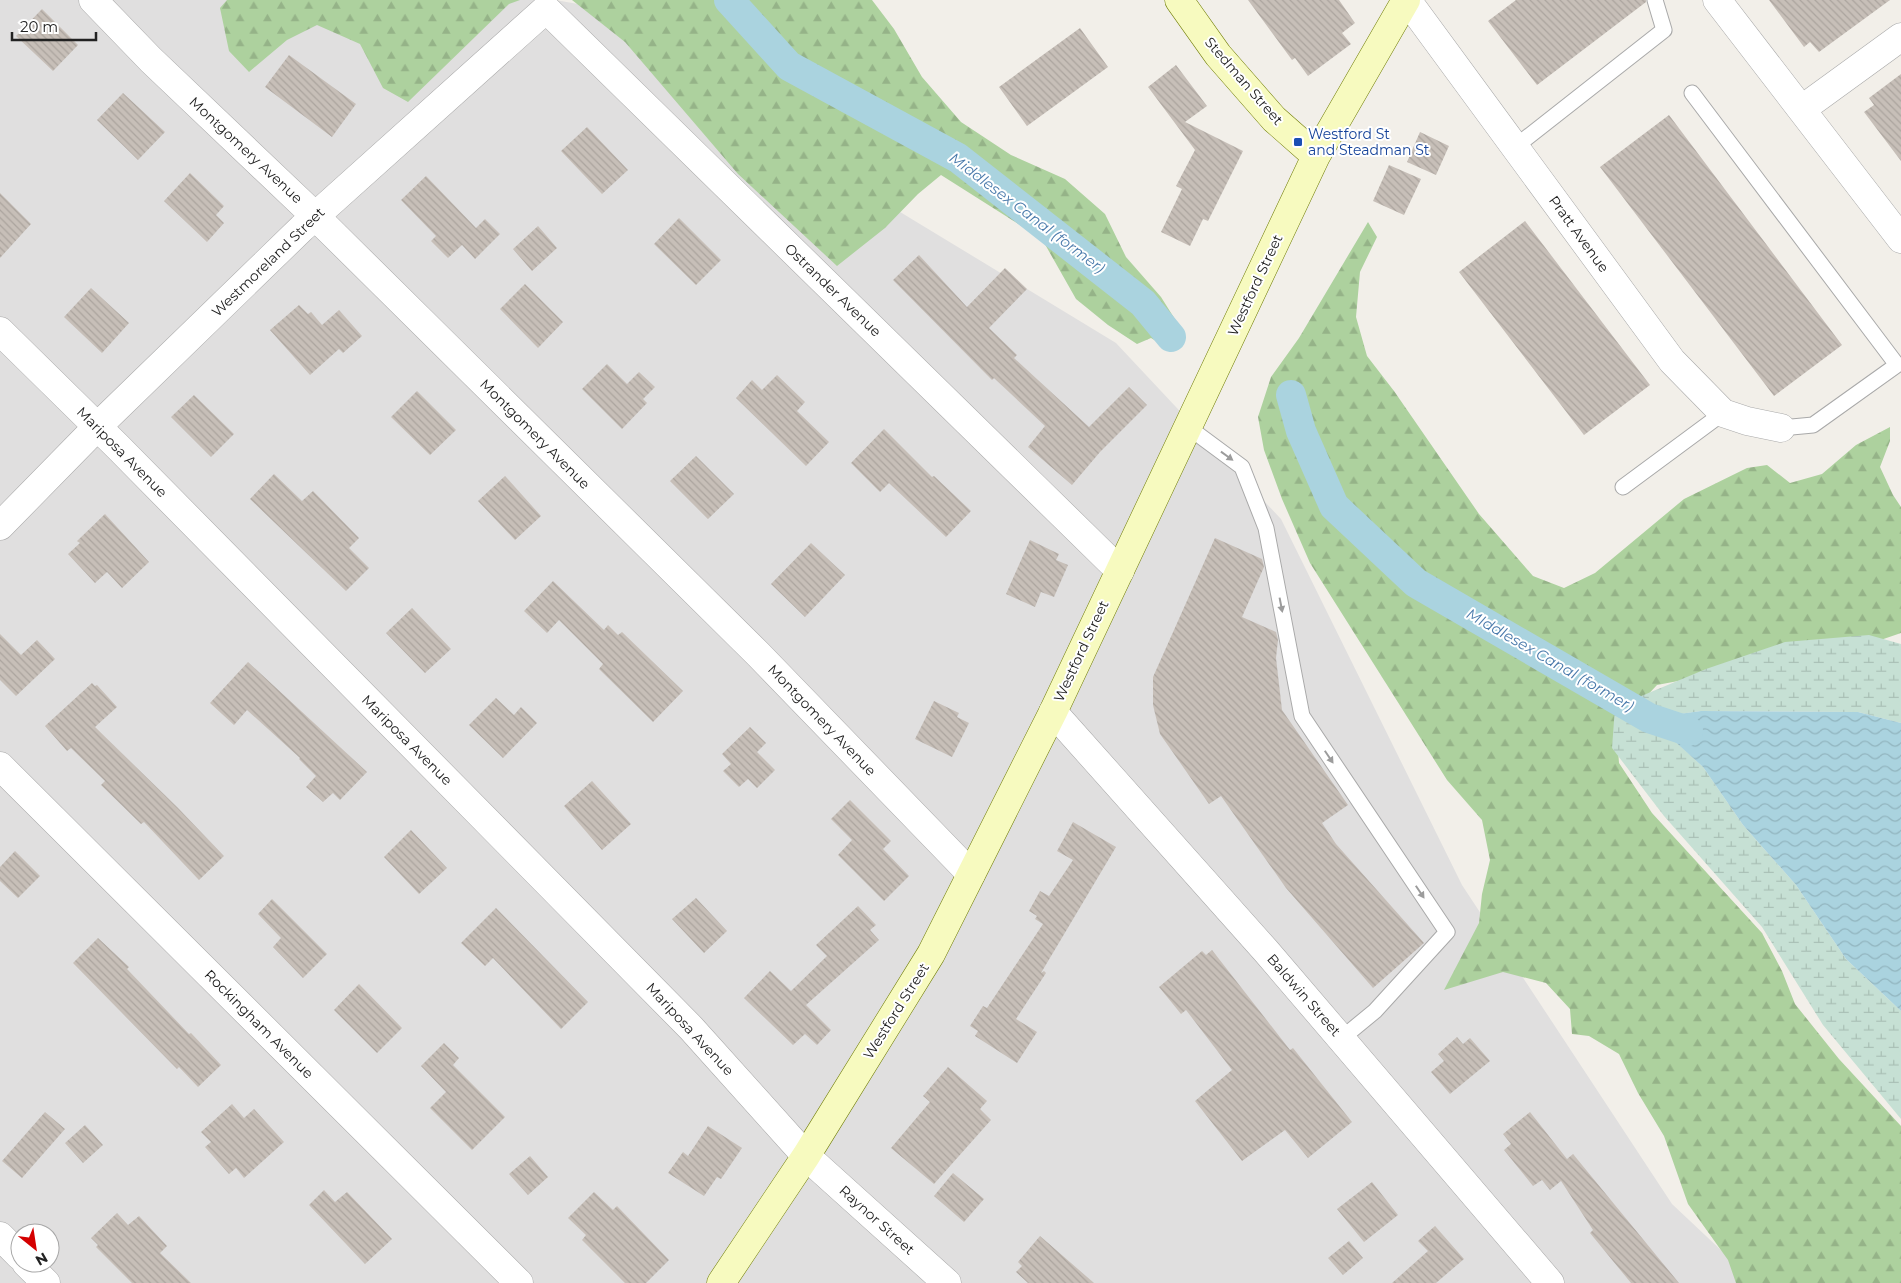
<svg xmlns="http://www.w3.org/2000/svg" width="1901" height="1283" font-family="Montserrat,sans-serif">
	<style>
		.residential { fill: #e0dfdf; fill-rule: evenodd }
		.forest { fill: url(#forest-firs) }
		.wetland { fill: url(#wetland-marsh) }
		.water { fill: url(#water-waves) }
		.lines { fill: none; stroke-linecap: round; stroke-linejoin: round }
		.canal { stroke: #aad3df; stroke-width: 30 }
		.building { fill: url(#building-back-hatch) }
		.service-casing { stroke: #a9a9a9; stroke-width: 17 }
		.minor-casing { stroke: #a9a9a9; stroke-width: 29 }
		.tertiary-casing { stroke: #a9a9a9; stroke-width: 29 }
		.secondary-casing { stroke: #707d05; stroke-width: 29 }
		.service { stroke: #fff; stroke-width: 15 }
		.minor { stroke: #fff; stroke-width: 28 }
		.tertiary { stroke: #fff; stroke-width: 28 }
		.secondary { stroke: #f7fabf; stroke-width: 28 }
		.oneway { fill: #9c9c9c }
		.transit-dot { fill: #1a4fb4; stroke: #fff; stroke-width: 2 }
		.labels { text-anchor: middle; stroke-width: 4; stroke-linejoin: round; paint-order: stroke }
		.street-label { font-size: 14px; fill: #222; stroke: #fff }
		.transit-label { font-size: 14px; fill: #164399; stroke: #fff; text-anchor: start }
		.water-label { font-size: 15px; font-style: italic; fill: #4a7aab; stroke: #fff }
	</style>
	<defs>
		<pattern id="forest-firs" width="22" height="20" patternUnits="userSpaceOnUse" patternTransform="scale(1.25)"><rect width="22" height="20" fill="#add19e"/><path d="M5 1l3.5 6h-7zM16 11l3.5 6h-7z" fill="#95b388"/></pattern>
		<pattern id="wetland-marsh" width="20" height="14" patternUnits="userSpaceOnUse" patternTransform="scale(1.25)"><rect width="20" height="14" fill="#c6e0d4"/><path d="M1 5h8M5 5V1M11 12h8M15 12V8" fill="none" stroke="#aac0b6"/></pattern>
		<pattern id="water-waves" width="16" height="10" patternUnits="userSpaceOnUse" patternTransform="scale(1.25)"><rect width="16" height="10" fill="#aad3df"/><path d="M0 5q4-4 8 0t8 0" fill="none" stroke="#92b5bf"/></pattern>
		<pattern id="building-back-hatch" width="6" height="6" patternUnits="userSpaceOnUse" patternTransform="scale(1.25)"><rect width="6" height="6" fill="#c7bfb8"/><path d="M-1 5l2 2M0 0l6 6M5-1l2 2" fill="none" stroke="#aba49e"/></pattern>
	</defs>
	<rect width="100%" height="100%" fill="#f2efe9"/>
	<path class="residential" d="M0,0h555l46,8 141,108 374,227 165,176 181,366 210,319 84,79h-1756zM20,1233h30v30h-30z"/>
	<path class="forest" d="M227,0h293l-11,4 -101,98 -25,-14 -23,-44 -43,-19 -30,15 -38,32 -20,-21 -9,-43z
		M572,0h300l22,29 28,48 39,45 50,33 54,24 40,35 21,43 35,40 22,35 -19,14 -13,-8 -14,6 -29,-19 -32,-26 -34,-60 -101,-64 -23,19 -33,34 -48,38 -99,-92 -113,-132z
		M1368,222l9,15 -17,35 -4,45 11,39 27,35 85,123 54,62 31,12 31,-15 89,-74 63,-31 20,-3 23,18 32,-9 34,-29 34,-18v14l-10,26 13,28 8,12v126l-38,13 -206,39 -16,17 -24,35 2,26 33,50 110,120 20,38 13,33 44,55 62,67v157h-165l-8,-23 -40,-56 -24,-68 -26,-43 -19,-39 -30,-18 -17,-2 -2,-25 -24,-26 -43,-11 -59,18 35,-67 3,-29 8,-34 -8,-40 -35,-40 -137,-217 -28,-64 -18,-49 -6,-33 13,-40 28,-39z"/>
	<path class="wetland" d="M1869,635l32,9v79l-43,-11 -157,-1 -51,7 53,49 40,58 53,60 50,74 55,52v108l-78,-94 -61,-98 -98,-111 -52,-68 3,-41 91,-38 79,-27z"/>
	<path class="water" d="M1701,711l157,1 43,11v288l-55,-52 -50,-74 -53,-60 -40,-58 -54,-49z"/>
	<g class="lines">
		<path class="canal" d="M729,0l60,66 169,92 185,145 28,34
			M1291,395l10,36 33,75 82,77 233,135 39,13"/>
	</g>
	<path class="building" d="M1248,0h91l16,23 -13,10 9,11 -43,32 -13,-18 -3,2z
		M1516,0h130v2l-109,83 -49,-64z
		M1769,0h121l-71,52 -9,-10 -6,5z
		M42,9l36,36 -25,26 -37,-35z
		M1080,28l28,39 -81,59 -28,-39z
		M289,55l67,49 -24,33 -67,-50z
		M1176,65l31,41 -22,16 58,29 -35,70 -5,-2 -13,27 -29,-14 21,-43 -6,-3 19,-36 -47,-63z
		M1901,74v87l-37,-49 10,-7 -5,-7z
		M123,93l42,39 -27,28 -41,-40z
		M1669,115l173,230 -68,51 -174,-229z
		M587,127l41,43 -26,24 -41,-43z
		M1420,132l29,14 -13,29 -29,-13z
		M1389,165l32,14 -17,36 -31,-14z
		M190,173l34,33 -8,9 8,8 -17,19 -43,-41z
		M426,176l50,52 9,-9 15,15 -25,25 -13,-14 -14,13 -17,-17 5,-5 -35,-36z
		M0,193l31,31 -31,34z
		M679,218l42,42 -25,25 -42,-41z
		M1525,221l125,164 -66,50 -125,-163z
		M538,226l19,22 -25,23 -19,-22z
		M919,255l48,52 38,-39 22,21 -38,39 28,27 -3,3 75,69 40,-40 18,18 -47,47 -28,33 -44,-38 17,-21 -51,-48 -2,2 -99,-100z
		M525,284l38,38 -25,26 -38,-39z
		M91,288l38,35 -27,30 -38,-36z
		M299,305l9,9 3,-2 11,13 17,-15 23,26 -19,17 -4,-4 -29,26 -40,-45z
		M607,364l20,20 12,-12 16,15 -12,12 4,4 -25,26 -40,-40z
		M777,375l28,27 -8,9 32,31 -23,24 -70,-68 16,-18 10,10z
		M417,391l39,39 -26,25 -39,-38z
		M194,395l40,39 -23,23 -40,-40z
		M884,429l48,48 2,-1 37,35 -25,26 -57,-54 -9,9 -29,-29z
		M696,456l38,38 -26,25 -38,-38z
		M274,474l28,27 11,-10 46,47 -10,10 20,20 -23,23 -96,-92z
		M505,476l36,40 -26,24 -37,-39z
		M105,514l44,48 -27,26 -15,-16 -12,11 -27,-29 12,-11 -3,-2z
		M1215,538l47,21 2,8 -22,50 34,15 2,8 -2,18 6,52 66,95 -26,18 14,21 88,99 -51,45 -87,-100 -65,-92 -12,8 -49,-70 -7,-29v-28z
		M1030,540l29,14 -3,6 12,5 -14,32 -13,-5 -6,15 -29,-13z
		M811,543l34,32 -40,42 -34,-33z
		M553,581l51,49 4,-5 10,10 4,-3 61,59 -30,31 -54,-53 4,-5 -44,-44 -12,13 -23,-22z
		M412,608l39,41 -26,24 -39,-40z
		M0,634l21,21 16,-15 18,19 -39,37 -16,-16z
		M248,662l119,110 -27,28 -7,-7 -10,9 -17,-15 10,-11 -17,-17 1,-1 -53,-48 -13,15 -24,-22z
		M92,683l3,3 2,-1 20,22 -22,20 82,80 47,49 -25,24 -55,-58 -3,2 -40,-39 4,-4 -34,-33 -4,3 -22,-25z
		M496,698l18,17 7,-8 16,16 -34,35 -34,-33z
		M934,701l25,12 -2,4 12,6 -17,34 -37,-18z
		M750,727l16,16 -9,9 18,18 -18,18 -9,-9 -9,8 -16,-16 8,-7 -9,-10z
		M592,781l39,43 -29,26 -38,-44z
		M850,800l41,41 -8,8 26,27 -25,25 -46,-46 14,-15 -21,-21z
		M1073,822l43,25 -75,126 3,-2 2,2 -30,46 21,13 -20,31 -42,-27 3,-5 -8,-5 13,-20 4,2 56,-84 -8,-5 2,-3 -8,-5 11,-20 9,5 24,-36 -16,-9z
		M411,830l36,38 -28,26 -35,-37z
		M15,851l25,25 -22,22 -18,-17v-14z
		M696,898l31,33 -23,22 -32,-34z
		M272,899l55,55 -24,24 -30,-31 8,-9 -23,-24z
		M858,906l18,19 -6,5 9,10 -73,65 25,25 -14,15 -12,-11 -12,11 -49,-47 26,-27 21,20 36,-35 -11,-11z
		M496,908l92,94 -27,27 -68,-71 -8,8 -24,-23z
		M98,938l31,29 -2,2 62,65 2,-1 30,32 -23,22 -19,-20 -2,2 -104,-106z
		M1212,950l78,100 3,-2 59,74 -44,36 -23,-28 -43,31 -47,-60 37,-31 -46,-60 -5,4 -22,-27 43,-36 4,4z
		M359,984l43,44 -25,25 -43,-43z
		M1457,1037l6,7 7,-6 20,23 -40,33 -19,-22 13,-11 -6,-7z
		M444,1043l15,15 -6,7 52,52 -33,33 -42,-42 16,-16 -25,-26z
		M948,1067l39,34 -7,8 11,11 -57,64 -43,-36 39,-46 -7,-6z
		M232,1104l12,14 10,-9 30,33 -40,36 -8,-10 -7,6 -24,-27 6,-5 -10,-10z
		M45,1112l20,17 -43,49 -20,-17z
		M1530,1112l37,47 6,-5 106,129h-48l-41,-50 3,-3 -32,-49 -11,9 -8,-10 -9,6 -29,-36 7,-6 -8,-10z
		M85,1125l18,20 -20,18 -18,-20z
		M708,1126l34,22 -21,31 -4,-2 -13,19 -36,-23 15,-21 5,4z
		M530,1156l18,21 -20,18 -19,-21z
		M953,1173l31,26 -20,23 -30,-26z
		M1372,1182l26,33 -34,27 -27,-33z
		M324,1190l11,12 12,-10 45,47 -27,25 -56,-59z
		M594,1192l19,18 4,-4 52,54 -23,23h-21l-43,-43 4,-5 -18,-17z
		M117,1213l11,12 11,-9 28,30 -7,7 31,30h-59l-36,-36 2,-2 -7,-7z
		M1435,1226l29,33 -28,24h-44l36,-32 -10,-10z
		M1040,1236l54,47h-66l-12,-11 6,-6 -4,-4z
		M1349,1241l14,17 -20,17 -15,-17z"/>
	<g class="lines">
		<defs>
			<path id="service" d="M1692,93l205,272 -84,60 -32,3
				M1515,147l149,-117 -9,-30
				M1188,427l54,40 24,61 36,188 145,216 -72,79 -34,28
				M1623,487l100,-74"/>
			<path id="minor" d="M93,0l58,60 164,156 443,438 213,220
				M1407,0l265,361 51,52 24,8 34,7
				M1717,0l184,239
				M1802,109l99,-72
				M0,331l118,116 573,581 115,128 141,127
				M0,526l98,-100 204,-198 244,-219 574,562
				M0,766l519,517
				M0,1236l20,20
				M26,1263l20,20"/>
			<path id="tertiary" d="M1053,712l213,239 284,332"/>
			<path id="secondary" d="M1179,0l39,55 56,64 42,37
				M721,1283l85,-127 125,-202 122,-242 263,-556 90,-156"/>
		</defs>
		<use href="#service" class="service-casing"/>
		<use href="#minor" class="minor-casing"/>
		<use href="#tertiary" class="tertiary-casing"/>
		<use href="#secondary" class="secondary-casing"/>
		<use href="#service" class="service"/>
		<use href="#minor" class="minor"/>
		<use href="#tertiary" class="tertiary"/>
		<use href="#secondary" class="secondary"/>
	</g>
	<defs><path id="oneway-solid" d="M-6-.8H1V-3.2L6.5 0L1 3.2V.8H-6Z" transform="scale(1.25)"/></defs>
	<g class="oneway">
		<use href="#oneway-solid" transform="translate(1227 456) rotate(36)"/>
		<use href="#oneway-solid" transform="translate(1281 605) rotate(79)"/>
		<use href="#oneway-solid" transform="translate(1329 757) rotate(56)"/>
		<use href="#oneway-solid" transform="translate(1420 892) rotate(56)"/>
	</g>
	<rect class="transit-dot" x="1293" y="137" width="10" height="10" rx="2.5"/>
	<g class="labels">
		<g class="street-label">
			<text transform="translate(1244 81) rotate(49)" y="5">Stedman Street</text>
			<text transform="translate(246 150) rotate(43)" y="5">Montgomery Avenue</text>
			<text transform="translate(1579 234) rotate(54)" y="5">Pratt Avenue</text>
			<text transform="translate(268 262) rotate(-44)" y="5">Westmoreland Street</text>
			<text transform="translate(1255 285) rotate(-65)" y="5">Westford Street</text>
			<text transform="translate(833 290) rotate(44)" y="5">Ostrander Avenue</text>
			<text transform="translate(535 434) rotate(45)" y="5">Montgomery Avenue</text>
			<text transform="translate(122 452) rotate(45)" y="5">Mariposa Avenue</text>
			<text transform="translate(1081 651) rotate(-65)" y="5">Westford Street</text>
			<text transform="translate(822 720) rotate(46)" y="5">Montgomery Avenue</text>
			<text transform="translate(407 740) rotate(45)" y="5">Mariposa Avenue</text>
			<text transform="translate(1304 995) rotate(49)" y="5">Baldwin Street</text>
			<text transform="translate(896 1011) rotate(-58)" y="5">Westford Street</text>
			<text transform="translate(259 1024) rotate(45)" y="5">Rockingham Avenue</text>
			<text transform="translate(690 1029) rotate(47)" y="5">Mariposa Avenue</text>
			<text transform="translate(877 1220) rotate(42)" y="5">Raynor Street</text>
		</g>
		<g class="transit-label">
			<text x="1308" y="139">Westford St<tspan x="1308" dy="16">and Steadman St</tspan></text>
		</g>
		<g class="water-label">
			<text transform="translate(1027 213) rotate(37)" y="5">Middlesex Canal (former)</text>
			<text transform="translate(1550 660) rotate(30)" y="5">MIddlesex Canal (former)</text>
		</g>
	</g>
	<g transform="translate(35 1248) rotate(150)"><circle r="24" fill="#ffffff" stroke="#a7a7a7"/>
	<path d="M0-4L9 19L0 12L-9 19Z" fill="#d40000"/>
	<text y="-8" font-size="14" font-weight="bold" text-anchor="middle" fill="#222222">N</text>
	</g>
	<path d="M12 32v8h84v-8" fill="none" stroke="#222222" stroke-width="2.5"/>
	<text x="20" y="32" font-size="15" fill="#222222" stroke="#ffffff" stroke-width="4" paint-order="stroke">20 m</text>
</svg>
